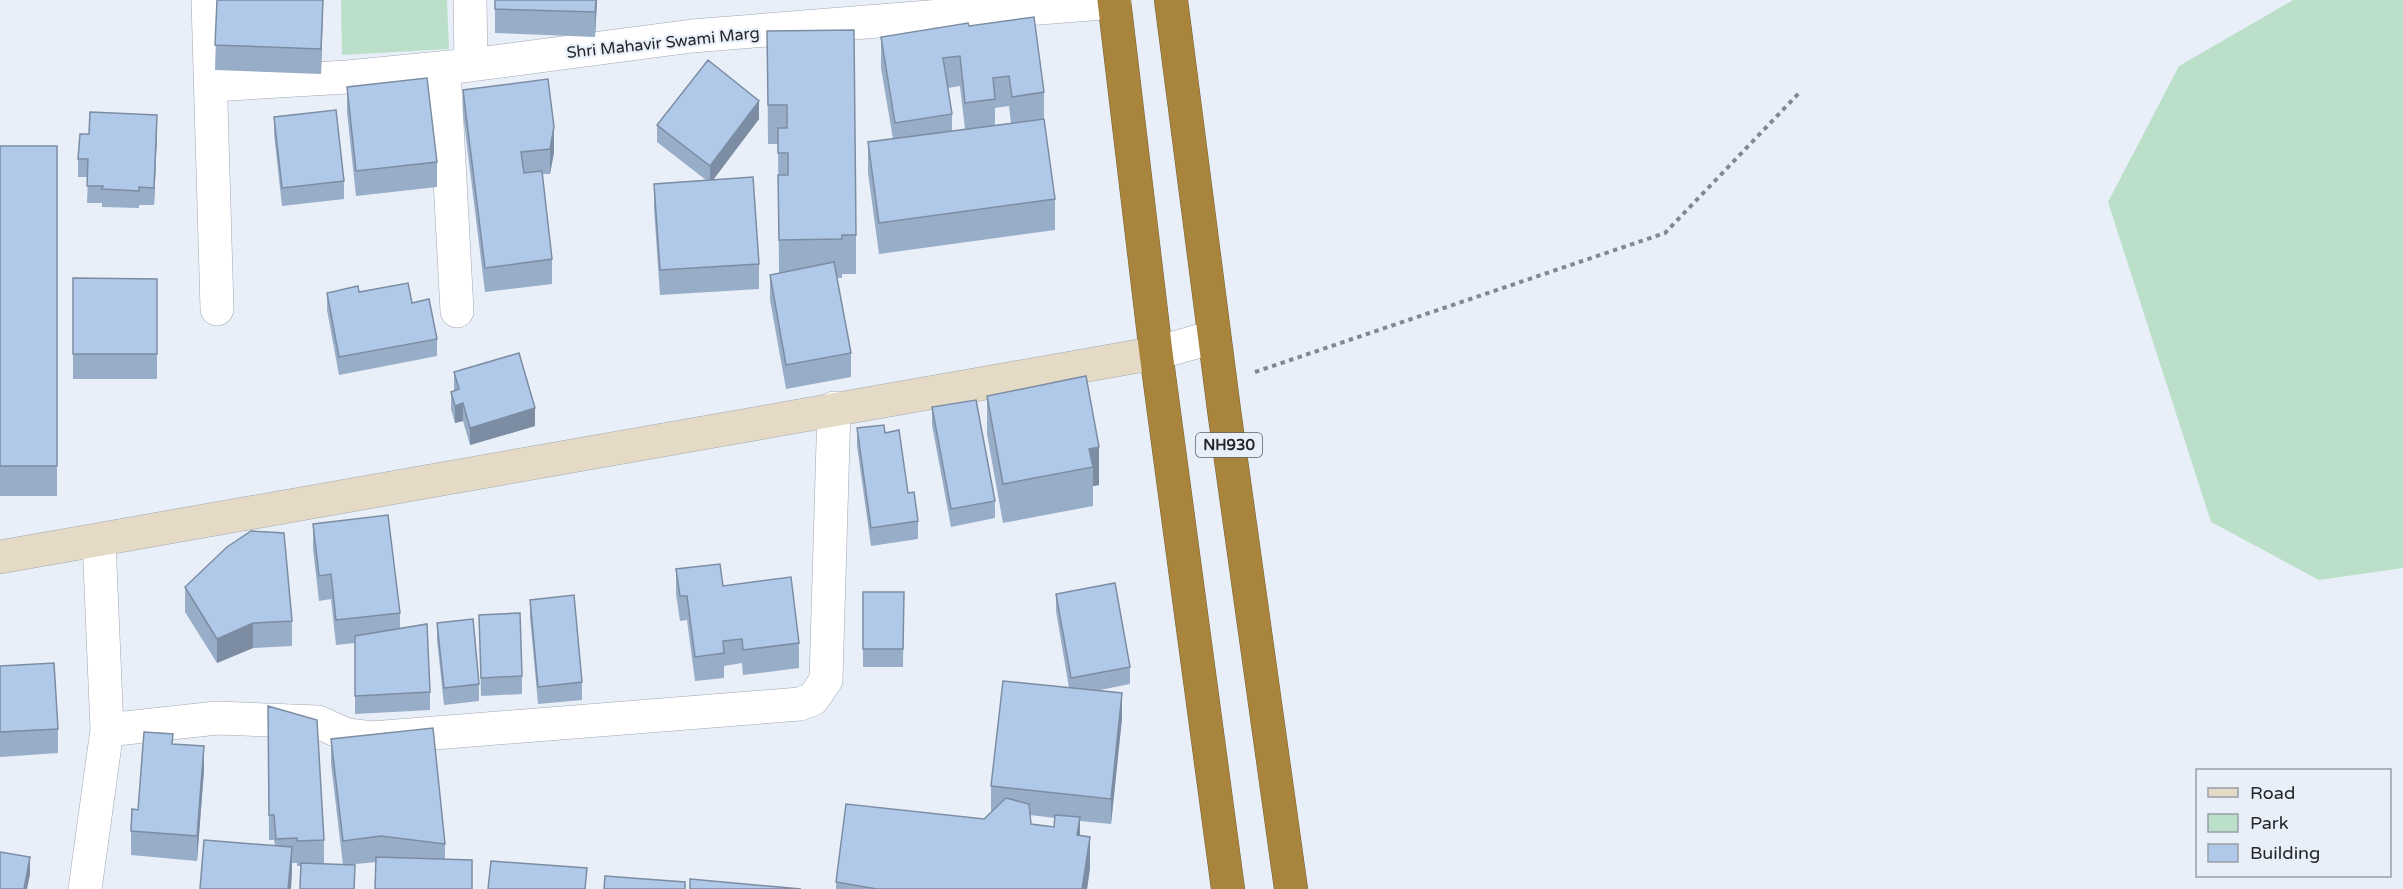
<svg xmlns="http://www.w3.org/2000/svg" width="2403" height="889" font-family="'Varela Round',sans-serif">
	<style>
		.green { fill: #bbdfc9 }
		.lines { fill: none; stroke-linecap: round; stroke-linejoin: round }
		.street-casing { stroke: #a1a8b1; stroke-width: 34 }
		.secondary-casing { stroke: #a1a8b1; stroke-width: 34 }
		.highway-casing { stroke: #796336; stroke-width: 34 }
		.path { stroke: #83888f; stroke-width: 4; stroke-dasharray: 4.5 4.5; stroke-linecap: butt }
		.street { stroke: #fff; stroke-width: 33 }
		.secondary { stroke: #e5dac5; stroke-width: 33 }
		.highway { stroke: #a8843d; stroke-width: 33 }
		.wall { fill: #98adc8; fill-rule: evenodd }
		.shaded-wall { fill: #7c8da3 }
		.building { fill: #b1c9e9; stroke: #7c8da3; stroke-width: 1.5 }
		.labels { text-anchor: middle; stroke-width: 4.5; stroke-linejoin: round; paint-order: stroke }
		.shield { fill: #e8eff9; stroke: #5e6267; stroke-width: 1.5 }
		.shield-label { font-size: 15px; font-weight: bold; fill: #232529 }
		.street-label { font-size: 16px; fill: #232529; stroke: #e8eff9 }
	</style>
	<rect width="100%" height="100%" fill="#e8eff9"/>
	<path class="green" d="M341,0h106l2,49 -107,6z
		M2293,0h110v568l-84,12 -108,-58 -103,-320 71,-136z"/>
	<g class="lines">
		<defs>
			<path id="street" d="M208,0l9,309
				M470,0l1,65
				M444,68l13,243
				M212,85l135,-8 124,-12 221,-29 423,-34
				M1156,353l58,-16
				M107,730l110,-12 101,4 29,13 25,3 428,-34 13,-5 13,-19 8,-272
				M85,889l22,-159 -8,-190"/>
			<path id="secondary" d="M0,557l1156,-204"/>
			<path id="highway" d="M1114,0l42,353 72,536
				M1171,0l53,410 67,479"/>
		</defs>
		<use href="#street" class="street-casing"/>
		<use href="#secondary" class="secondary-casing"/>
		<use href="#highway" class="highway-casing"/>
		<path class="path" d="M1255,372l410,-139 135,-141"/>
		<use href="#street" class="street"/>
		<use href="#secondary" class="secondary"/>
		<use href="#highway" class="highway"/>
	</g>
	<path class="wall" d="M217,0h106l-2,74 -106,-4z
		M495,0h102l-2,37 -100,-4z
		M969,26l75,66v27l11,80v31l-176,24 -11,-81v-31l25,-3 -12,-71v-31zM960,86l5,43 -13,2v-17l-4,-26zM1009,106l2,17 -16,2v-17z
		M767,31l89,204v39h-14v4h-5l14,75v24l-65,12 -16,-89v-25l9,-2 -1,-129h-10z
		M347,87l90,75v25l-81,9 -9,-84z
		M463,90l91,62 -4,22h-8l10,85v25l-67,8 -22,-178z
		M274,117l70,64v18l-62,7 -8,-72z
		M759,119l-46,61 46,84v25l-99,6 -6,-87v-24l52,-4 -49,-38v-17z
		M157,132l-3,73h-15v3l-37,-1v-4h-15l1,-26h-10v-18z
		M0,146h57v350h-57z
		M73,278l84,1v100h-84z
		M327,293l85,10 25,36v17l-98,19 -12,-65z
		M454,372l81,54 -65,19 -7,-24 -8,2 -4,-14v-17l3,-1z
		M987,396l112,51v38l-6,1v20l-90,17 -16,-89z
		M932,407l63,94v17l-44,9 -19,-102z
		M857,428l28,5 33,88v18l-47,7 -14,-100z
		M313,524l87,89v15l30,64v18l-75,4v-71l-19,2 -5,-46 -12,2 -6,-52z
		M676,569l47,17 76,57v25l-56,7 -1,-12 -18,3v12l-29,3 -8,-61 -7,1 -4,-27z
		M185,587l107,34v25l-39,2 -36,15 -32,-51z
		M863,592h41l-1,75h-40z
		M1056,594l74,73v17l-35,7 27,27 -11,106 -31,-3v15l10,32 -3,21h-251v-7l148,-63 8,-8h-1v-25l78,-98 -13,-77zM1030,815l25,3 -1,9 -23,-3z
		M530,600l52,82v18l-44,4 -8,-87z
		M479,615l43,61v18l-41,2z
		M437,623l42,61v17l-35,4 -7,-65z
		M0,666l58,63v24l-58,4z
		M268,706l56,134v24l19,1 -12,-101v-25l114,105v16l-69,2 -30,3h9l-1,24h-54l1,-23h-4v-3h-5v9l-17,-26 -1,-6h-5z
		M173,744l31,26 -7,91 -66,-6v-24l7,-21z"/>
	<path class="shaded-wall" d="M323,0l-2,74v-25z
		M596,0h1l-2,37v-25z
		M759,101v18l-49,65v-18z
		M157,115v17l-3,73v-17z
		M554,127v25l-4,22v-25z
		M463,403v18l-8,2v-17z
		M535,408v18l-65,19v-17z
		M1099,447v38l-6,1v-19l-4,-18z
		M253,623v25l-36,15v-24z
		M1122,693v25l-11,106v-25z
		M204,746v24l-7,91v-25z
		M1080,817v31l-3,-13z
		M1090,837v31l-3,21h-5z
		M292,847v25l-1,17h-3z
		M30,857v18l-3,14h-3z"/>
	<path class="building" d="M217,0h106l-2,49 -106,-4z
		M495,0h101l-1,12 -100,-3z
		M1034,17l10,75 -32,5 -3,-21 -16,2 2,21 -30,4 -5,-47 -17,2 9,56 -57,9 -14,-86 87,-14 1,3z
		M854,30l2,205h-14v4l-63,1 -1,-65h10v-22h-10v-25h9v-23h-19l-1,-74z
		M708,60l51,41 -49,65 -53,-41z
		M427,78l10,84 -81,9 -9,-84z
		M548,79l6,48 -4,22 -29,3 3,21 18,-2 10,88 -67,9 -22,-178z
		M336,110l8,71 -62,7 -8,-71z
		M90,112l67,3 -3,73 -15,-1v4l-37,-2 1,-3h-16l1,-27h-10l2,-25h9z
		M1044,119l11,80 -176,24 -11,-81z
		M0,146h57v320h-57z
		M753,177l6,87 -99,6 -6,-86z
		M834,262l17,91 -65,12 -16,-90z
		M73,278l84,1v75h-84z
		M408,283l4,20 17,-4 8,40 -98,18 -12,-64 31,-7 1,6z
		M519,353l16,55 -65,20 -7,-25 -8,3 -4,-14 8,-3 -5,-17z
		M1086,376l13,71 -10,2 4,18 -90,17 -16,-88z
		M976,400l19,101 -44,8 -19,-102z
		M884,425l1,8 14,-3 9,63 6,-1 4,29 -47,7 -14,-100z
		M388,515l12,98 -64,7 -5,-46 -12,2 -6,-52z
		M251,531l33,2 8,88 -39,2 -36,16 -32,-52 42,-40z
		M720,564l3,22 68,-9 8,66 -56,7 -1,-11 -19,2 1,12 -29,4 -8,-61h-7l-4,-27z
		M1115,583l15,84 -59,11 -15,-84z
		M863,592h41l-1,57h-40z
		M574,595l8,87 -44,5 -8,-87z
		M520,613l2,63 -41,2 -2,-63z
		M473,619l6,65 -35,4 -7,-65z
		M427,624l3,68 -75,4v-60z
		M54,663l4,66 -58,3v-66z
		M1003,681l119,12 -11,106 -120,-13z
		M268,706l49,14 7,120 -27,1v-3l-21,1 -2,-24h-5z
		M433,728l12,116 -64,-8 -38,5 -12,-102z
		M144,732l29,2 -1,10 32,2 -7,90 -66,-5 1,-22 6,1z
		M1006,798l23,6 2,20 23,3 1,-12 25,2 -3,18 13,2 -8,52h-205l-41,-7 10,-78 138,15z
		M204,840l88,7 -4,42h-88z
		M0,852l30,5 -6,32h-24z
		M376,857l96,3v29h-97z
		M491,861l96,7 -2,21h-97z
		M301,863l54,2 -1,24h-54z
		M605,876l80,6v7h-81z
		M690,879l111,10h-111z"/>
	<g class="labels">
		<rect class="shield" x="1196" y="433" width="66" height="24" rx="4.5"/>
		<g class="shield-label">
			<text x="1229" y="450">NH930</text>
		</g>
		<g class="street-label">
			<text transform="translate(663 42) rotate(-6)" y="6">Shri Mahavir Swami Marg</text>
		</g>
	</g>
	<rect x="2196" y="769" width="195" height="108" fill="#e8eff9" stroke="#999ea6" stroke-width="1.5"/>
	<rect x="2208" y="788" width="30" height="9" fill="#e5dac5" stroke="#999ea6" stroke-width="1.5"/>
	<text x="2250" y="799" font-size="18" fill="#232529">Road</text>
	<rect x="2208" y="814" width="30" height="18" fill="#bbdfc9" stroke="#999ea6" stroke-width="1.5"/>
	<text x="2250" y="829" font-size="18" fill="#232529">Park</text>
	<rect x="2208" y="844" width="30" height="18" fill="#b1c9e9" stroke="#999ea6" stroke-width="1.5"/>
	<text x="2250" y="859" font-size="18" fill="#232529">Building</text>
</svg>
